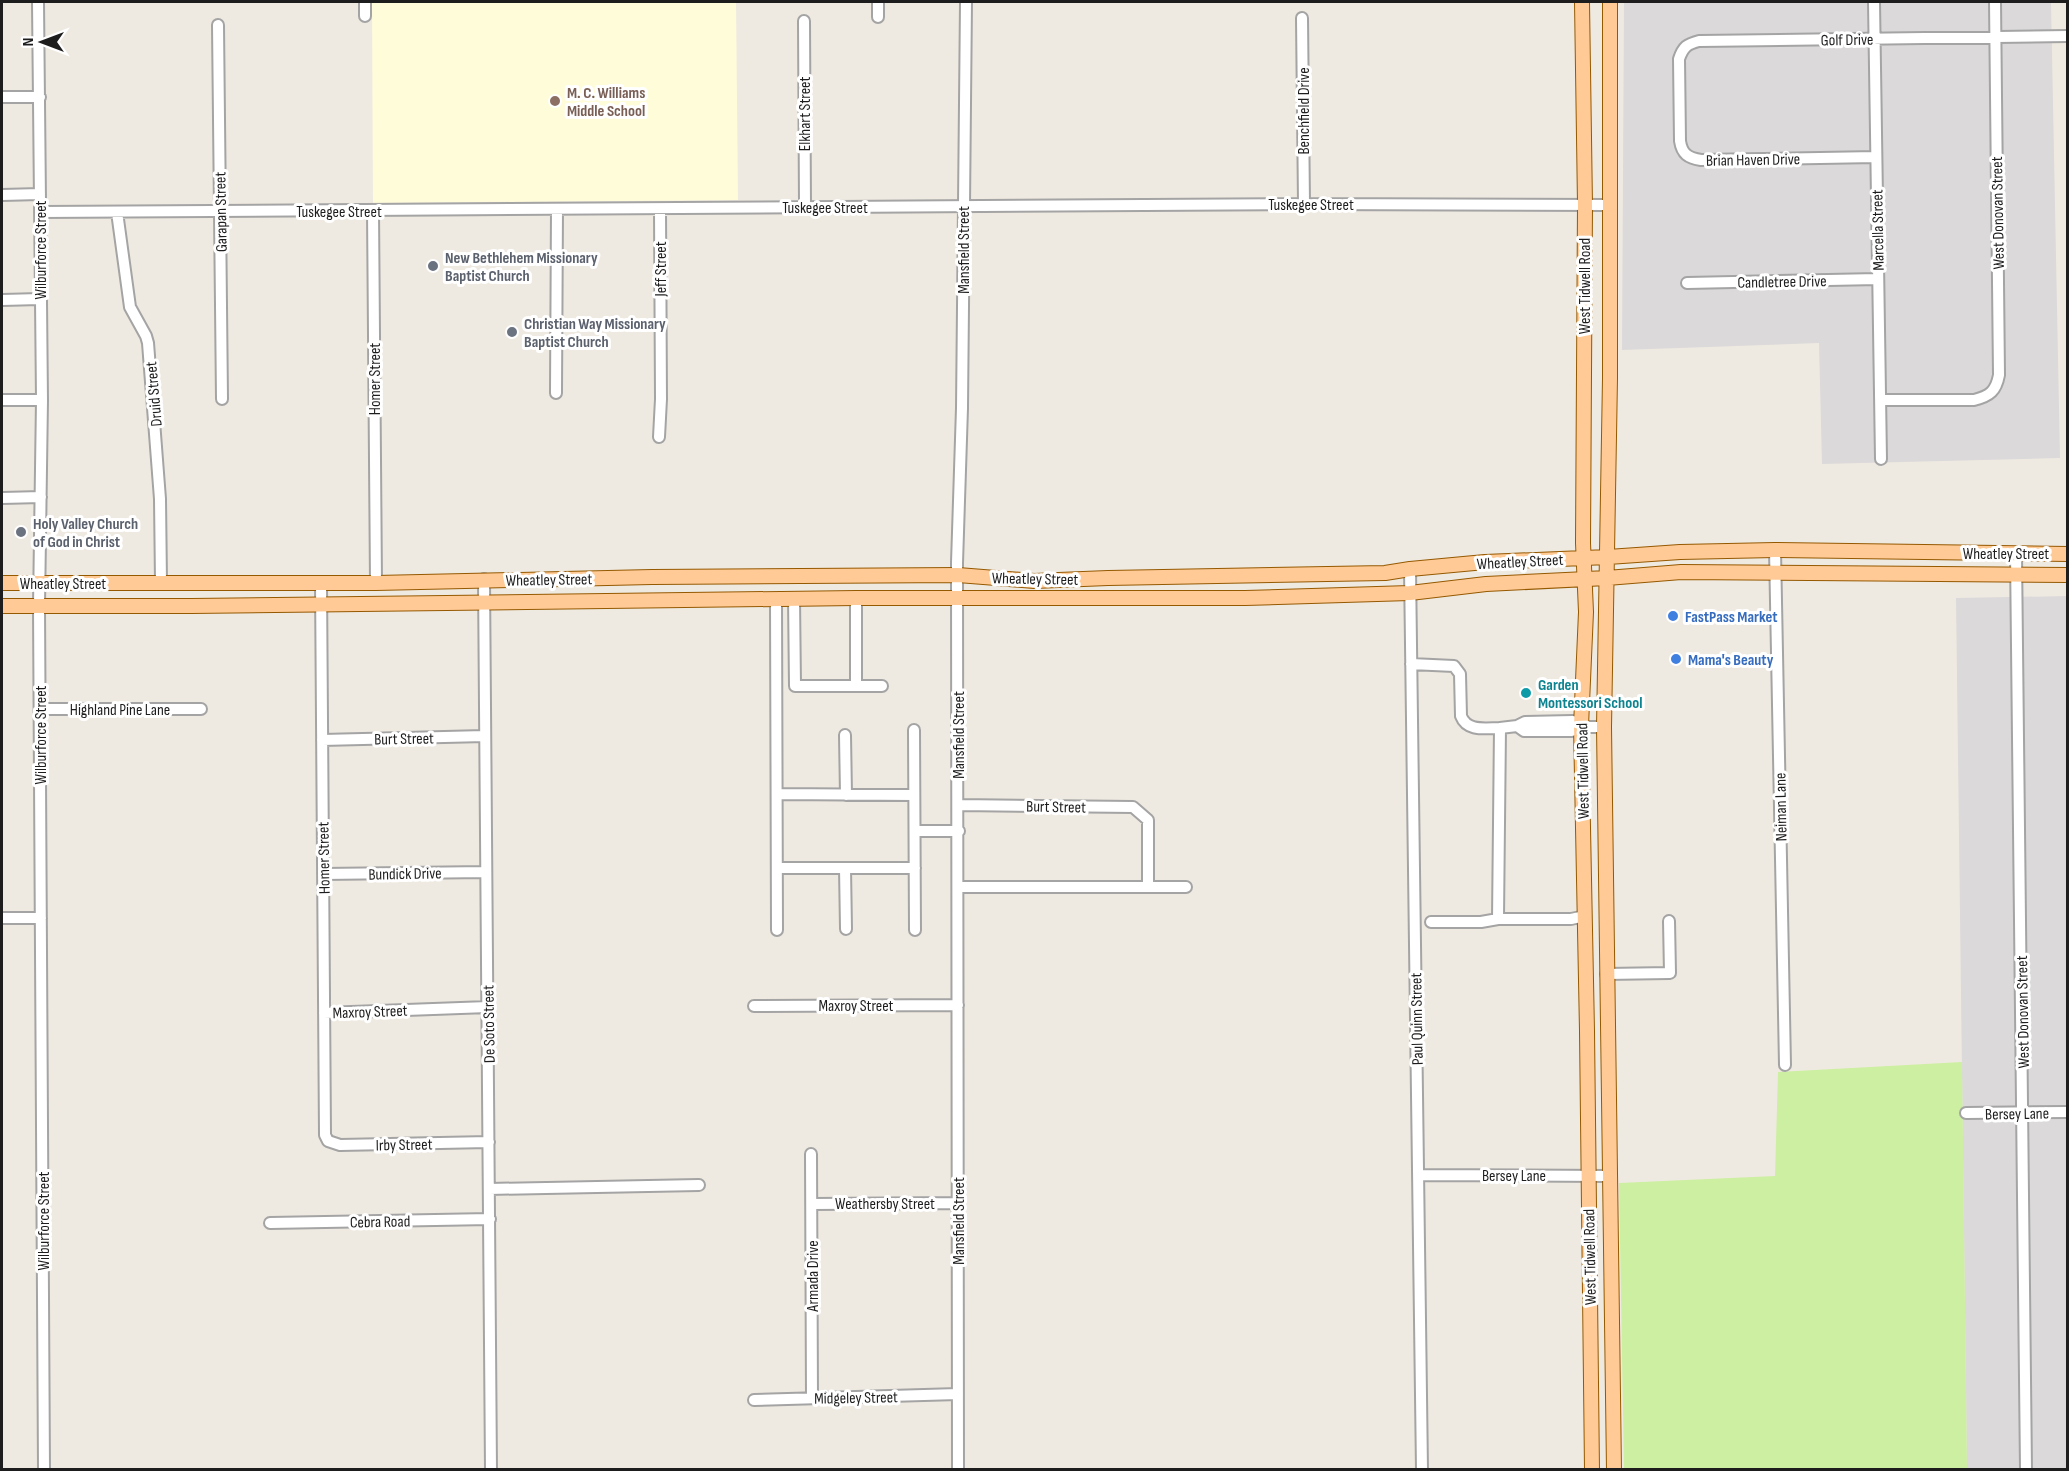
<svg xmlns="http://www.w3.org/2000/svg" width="2069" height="1471" font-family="'Sofia Sans Condensed',sans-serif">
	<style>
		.residential { fill: #dbd9da }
		.education { fill: #fffcda }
		.grass { fill: #cdefa1 }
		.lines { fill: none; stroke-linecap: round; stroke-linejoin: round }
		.minor-casing { stroke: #a4a4a4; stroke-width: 14 }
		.major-casing { stroke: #955900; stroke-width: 16 }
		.minor { stroke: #fff; stroke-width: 10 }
		.major { stroke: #ffca96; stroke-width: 14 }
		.education-dot { fill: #8d6e63; stroke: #fff; stroke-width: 2 }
		.worship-dot { fill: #6b7280; stroke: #fff; stroke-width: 2 }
		.shop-dot { fill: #3f7fe0; stroke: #fff; stroke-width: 2 }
		.culture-dot { fill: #0f9aa8; stroke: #fff; stroke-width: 2 }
		.labels { text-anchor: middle; stroke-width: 6; stroke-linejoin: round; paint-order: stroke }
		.street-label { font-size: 16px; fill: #1d1d1d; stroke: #fff }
		.education-label { font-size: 16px; font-weight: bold; fill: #785e54; stroke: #fff; text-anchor: start }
		.worship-label { font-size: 16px; font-weight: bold; fill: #5b616d; stroke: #fff; text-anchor: start }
		.shop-label { font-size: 16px; font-weight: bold; fill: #366cbe; stroke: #fff; text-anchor: start }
		.culture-label { font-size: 16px; font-weight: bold; fill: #0d838f; stroke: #fff; text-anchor: start }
	</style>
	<rect width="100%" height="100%" fill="#efeae1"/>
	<path class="residential" d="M1624,2h427l9,456 -238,6 -3,-121 -197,7z
		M2067,596v873h-100l-11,-871z"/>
	<path class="education" d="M372,2h364l2,198 -365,3z"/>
	<path class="grass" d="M1962,1062l5,407h-343l-5,-286 156,-7 3,-104z"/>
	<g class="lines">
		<defs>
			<path id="minor" d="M38,2l4,398 -3,206 5,864
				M365,2v14
				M878,2v15
				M1874,2l7,457
				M1302,18l2,186
				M804,21l1,186
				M218,25l4,374
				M2,97h38
				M1876,157l-175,3c-13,-2 -19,-6 -21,-19l-1,-82c4,-12 8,-15 20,-18l369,-5
				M2,195l38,-1
				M373,210l3,373
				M40,212l1264,-8 306,1
				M117,212l13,95 16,29 2,7 12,156 1,83
				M1687,283l191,-4
				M2,300l38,-1
				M556,393l1,-184
				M2,400h40
				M1881,400h93c16,-4 22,-9 25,-25l-4,-373
				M659,437l2,-38 -1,-190
				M2,498l39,-1
				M1775,550l10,515
				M2016,554l10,916
				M1410,569l12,901
				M484,579l7,891
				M321,582l4,553 3,6 12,4 149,-3
				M794,598l1,88h87
				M856,598v88
				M776,599l1,331
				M1411,664l43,2 6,8 1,42c6,16 25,12 39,12
				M40,709h161
				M1517,726l7,5h48l4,-4h28
				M1576,727l-3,-6 -48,1 -8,4 -17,2 -2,191h73l14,-3
				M914,730l1,200
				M845,735l1,60
				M322,740l163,-4
				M777,794l137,1
				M959,805l174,2 15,13v67
				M915,831h44
				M777,868h138
				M845,868l1,61
				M323,874l163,-2
				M959,887h227
				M2,918h39
				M1431,922h50l17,-3
				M1606,974l64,-1 -1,-52
				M754,1006l204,-1
				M324,1013l164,-6
				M1966,1113l102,-1
				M811,1154l1,244
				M1419,1175l190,1
				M489,1189l210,-4
				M812,1204l146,-1
				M270,1223l220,-4
				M754,1400l204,-6
				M958,1470l-1,-907 5,-155 4,-406"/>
			<path id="major" d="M1582,2l3,203 -2,338 3,69 -5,114 6,305 5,439
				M1610,2v376l-6,349 10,743
				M2,583h374l276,-6 306,-2 76,6 74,-3 277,-5 25,-4 75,-7 123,-5 72,-5 95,-2 293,4
				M2,606h189l665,-8h389l165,-5 76,-9 121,-6 74,-6 387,3"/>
		</defs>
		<use href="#minor" class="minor-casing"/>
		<use href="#major" class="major-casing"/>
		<use href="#minor" class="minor"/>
		<use href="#major" class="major"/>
	</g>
	<circle class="education-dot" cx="555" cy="101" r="6"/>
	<g class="worship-dot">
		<circle cx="433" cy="266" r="6"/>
		<circle cx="512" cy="332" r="6"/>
		<circle cx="21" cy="532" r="6"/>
	</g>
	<g class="shop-dot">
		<circle cx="1673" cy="616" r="6"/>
		<circle cx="1676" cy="659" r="6"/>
	</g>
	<circle class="culture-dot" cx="1526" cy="693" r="6"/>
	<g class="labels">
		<g class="street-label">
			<text transform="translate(1847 39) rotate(-1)" y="6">Golf Drive</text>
			<text transform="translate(1303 111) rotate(-90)" y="6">Benchfield Drive</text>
			<text transform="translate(804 114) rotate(-90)" y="6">Elkhart Street</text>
			<text transform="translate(1753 159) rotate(-1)" y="6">Brian Haven Drive</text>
			<text x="1311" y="210">Tuskegee Street</text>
			<text x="825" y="213">Tuskegee Street</text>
			<text x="339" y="217">Tuskegee Street</text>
			<text transform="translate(220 212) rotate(-91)" y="6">Garapan Street</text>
			<text transform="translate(1997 213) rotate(-91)" y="6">West Donovan Street</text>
			<text transform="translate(1877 230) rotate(-91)" y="6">Marcella Street</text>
			<text transform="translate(40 250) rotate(-90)" y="6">Wilburforce Street</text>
			<text transform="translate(963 250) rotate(-90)" y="6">Mansfield Street</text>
			<text transform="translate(660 269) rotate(-90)" y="6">Jeff Street</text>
			<text transform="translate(1782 281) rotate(-1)" y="6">Candletree Drive</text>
			<text transform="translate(1584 286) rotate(-90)" y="6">West Tidwell Road</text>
			<text transform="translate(374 379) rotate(-90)" y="6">Homer Street</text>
			<text transform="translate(153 394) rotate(-95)" y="6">Druid Street</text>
			<text x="2006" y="559">Wheatley Street</text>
			<text transform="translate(1520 561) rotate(-3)" y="6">Wheatley Street</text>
			<text transform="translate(1035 578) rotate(1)" y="6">Wheatley Street</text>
			<text transform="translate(549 579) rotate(-1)" y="6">Wheatley Street</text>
			<text x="63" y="589">Wheatley Street</text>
			<text x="120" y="715">Highland Pine Lane</text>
			<text transform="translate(40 735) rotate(-90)" y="6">Wilburforce Street</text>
			<text transform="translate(958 735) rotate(-90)" y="6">Mansfield Street</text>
			<text transform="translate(404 738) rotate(-1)" y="6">Burt Street</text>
			<text transform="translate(1582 771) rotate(-91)" y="6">West Tidwell Road</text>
			<text transform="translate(1056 806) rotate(1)" y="6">Burt Street</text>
			<text transform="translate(1780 807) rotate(-91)" y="6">Neiman Lane</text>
			<text transform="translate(323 858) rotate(-91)" y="6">Homer Street</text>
			<text transform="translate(405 873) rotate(-1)" y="6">Bundick Drive</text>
			<text x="856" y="1011">Maxroy Street</text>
			<text transform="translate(370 1011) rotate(-2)" y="6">Maxroy Street</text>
			<text transform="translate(2022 1012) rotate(-91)" y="6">West Donovan Street</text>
			<text transform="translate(1416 1019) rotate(-91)" y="6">Paul Quinn Street</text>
			<text transform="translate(488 1024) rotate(-91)" y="6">De Soto Street</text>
			<text transform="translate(2017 1113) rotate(-1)" y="6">Bersey Lane</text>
			<text transform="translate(404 1144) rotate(-1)" y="6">Irby Street</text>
			<text x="1514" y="1181">Bersey Lane</text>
			<text x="885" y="1209">Weathersby Street</text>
			<text transform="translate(43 1221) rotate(-90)" y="6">Wilburforce Street</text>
			<text transform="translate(380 1221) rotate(-1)" y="6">Cebra Road</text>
			<text transform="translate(958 1221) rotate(-90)" y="6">Mansfield Street</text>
			<text transform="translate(1589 1257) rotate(-91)" y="6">West Tidwell Road</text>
			<text transform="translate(812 1276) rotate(-90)" y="6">Armada Drive</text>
			<text transform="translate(856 1397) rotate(-1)" y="6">Midgeley Street</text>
		</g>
		<g class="education-label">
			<text x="567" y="98">M. C. Williams<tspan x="567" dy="18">Middle School</tspan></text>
		</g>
		<g class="worship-label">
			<text x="445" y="263">New Bethlehem Missionary<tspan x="445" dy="18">Baptist Church</tspan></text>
			<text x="524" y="329">Christian Way Missionary<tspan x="524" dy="18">Baptist Church</tspan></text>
			<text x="33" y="529">Holy Valley Church<tspan x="33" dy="18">of God in Christ</tspan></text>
		</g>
		<g class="shop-label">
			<text x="1685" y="622">FastPass Market</text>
			<text x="1688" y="665">Mama's Beauty</text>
		</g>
		<g class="culture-label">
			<text x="1538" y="690">Garden<tspan x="1538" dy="18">Montessori School</tspan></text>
		</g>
	</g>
	<rect width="2069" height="1471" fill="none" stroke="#1d1d1d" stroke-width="6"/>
	<g transform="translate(42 42) rotate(270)" stroke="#ffffff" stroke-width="4.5" paint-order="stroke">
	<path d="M0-4.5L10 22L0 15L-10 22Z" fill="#1d1d1d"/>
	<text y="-9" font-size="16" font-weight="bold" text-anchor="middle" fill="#1d1d1d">N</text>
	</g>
</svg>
